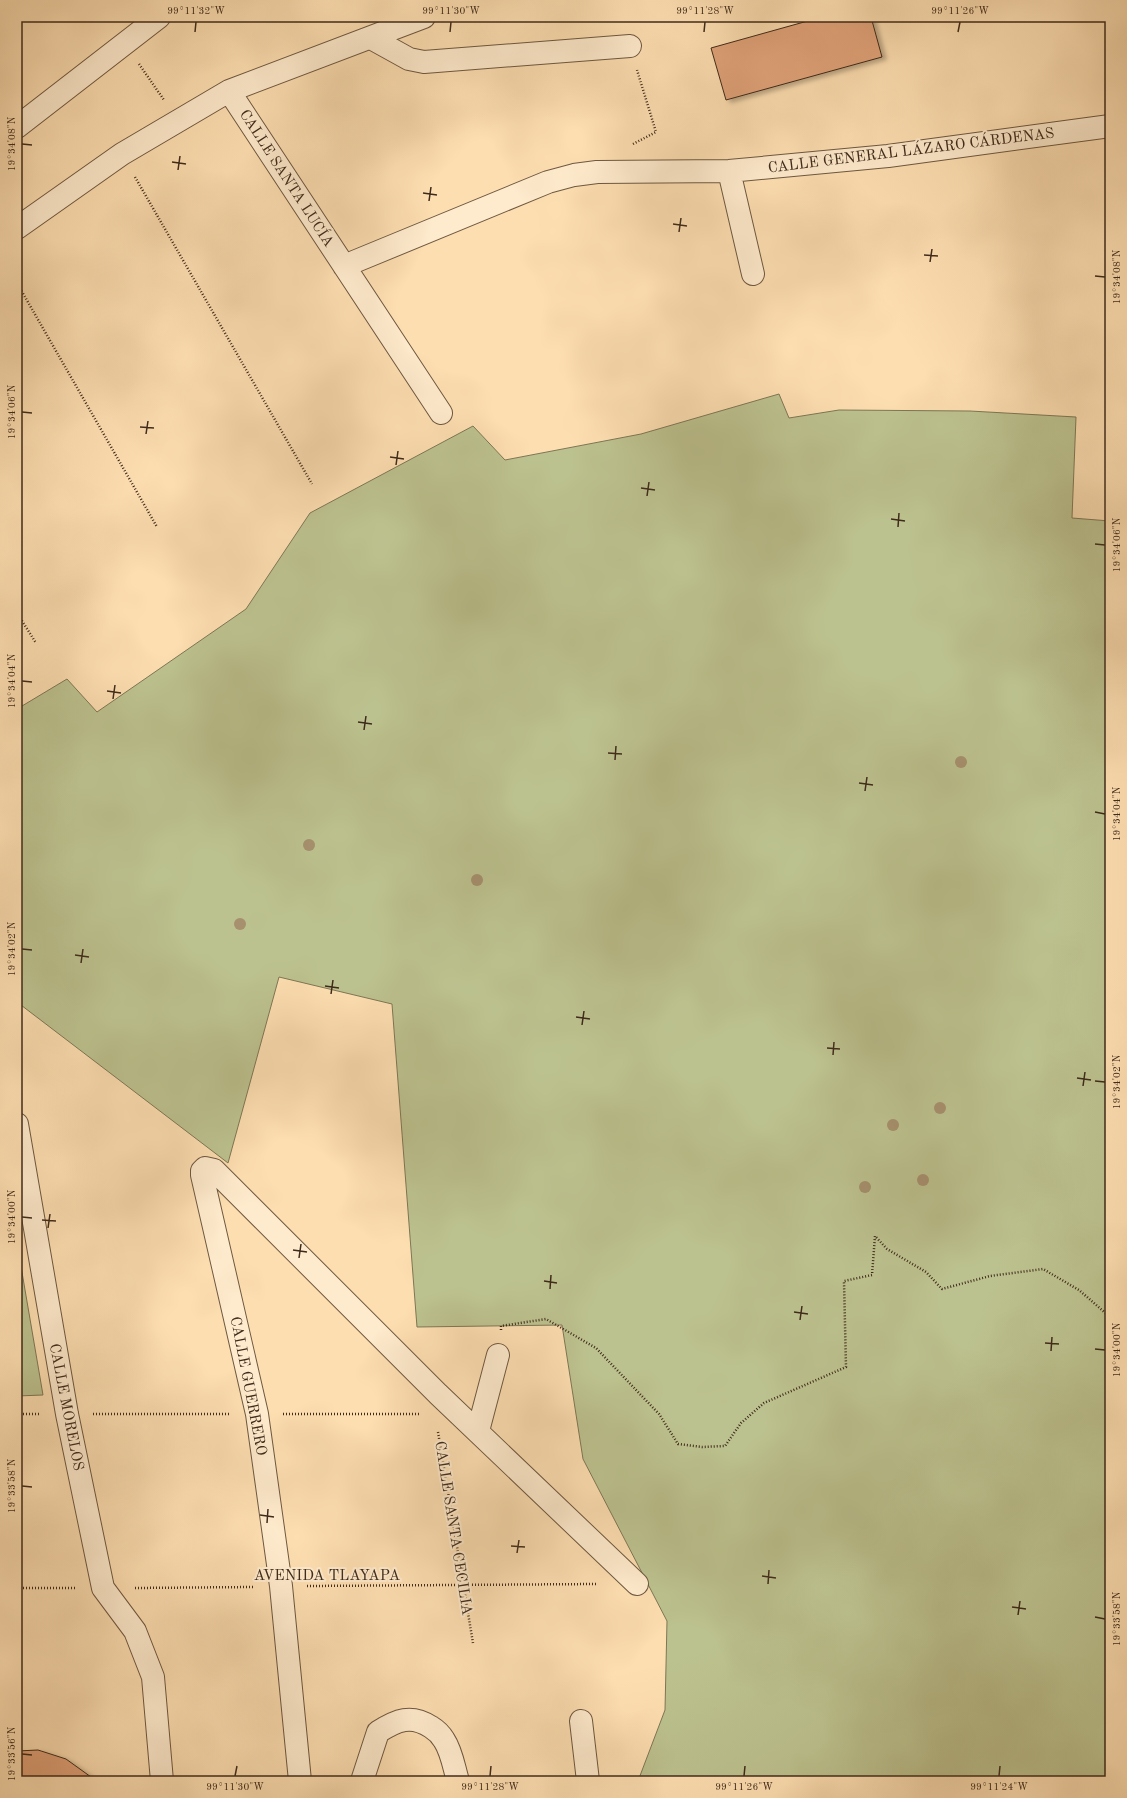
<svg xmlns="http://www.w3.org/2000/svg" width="1127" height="1798" font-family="'Old Standard TT',serif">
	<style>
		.green { fill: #bcc28f; stroke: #7e7655 }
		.building { fill: #e0a279; stroke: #3f2b1b; filter: url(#shadow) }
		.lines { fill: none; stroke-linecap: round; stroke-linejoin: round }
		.minor-casing { stroke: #6e5840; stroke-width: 24 }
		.path { stroke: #3f2b1b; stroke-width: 2.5; stroke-dasharray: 1 2; stroke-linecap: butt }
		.minor { stroke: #feeacc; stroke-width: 22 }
		.tree { fill: #a6906e }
		.ticks { fill: none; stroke: #3f2b1b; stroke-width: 1.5 }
		.labels { text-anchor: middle; stroke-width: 4; stroke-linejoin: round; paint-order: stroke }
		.street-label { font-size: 15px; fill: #3f2b1b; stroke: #feeacc }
		.neatline { fill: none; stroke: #3f2b1b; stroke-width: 1.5 }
		.ticks-label { font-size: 10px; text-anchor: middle; fill: #3f2b1b }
	</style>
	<defs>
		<filter id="shadow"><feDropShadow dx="4.5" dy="2.5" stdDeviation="2" flood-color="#0004"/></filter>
	</defs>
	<rect width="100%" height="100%" fill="#fddeb1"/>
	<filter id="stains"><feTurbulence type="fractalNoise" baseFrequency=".005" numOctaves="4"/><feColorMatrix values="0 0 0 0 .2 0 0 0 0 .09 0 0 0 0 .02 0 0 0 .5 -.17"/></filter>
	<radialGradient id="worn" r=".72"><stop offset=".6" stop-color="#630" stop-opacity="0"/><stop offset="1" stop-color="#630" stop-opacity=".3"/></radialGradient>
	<path class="green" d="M779,394l10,24 50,-8 131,1 106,6 -4,101 38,3v1260h-472l27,-71 2,-89 -84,-162 -21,-134 -145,2 -25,-323 -113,-27 -51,186 -211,-161v-293l50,-30 30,33 149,-103 64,-96 163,-87 32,34 136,-26z
		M17,1243l26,152 -26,1z"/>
	<path class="building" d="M822,17h49l11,40 -156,43 -15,-52z
		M38,1750l28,9 25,18 2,4h-76v-30z"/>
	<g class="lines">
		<defs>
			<path id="minor" d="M371,38l38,21 15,3 206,-16
				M229,91l212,322
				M17,127l142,-110
				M729,171l24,103
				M17,228l105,-74 107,-63 195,-74
				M344,266l204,-84 26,-7 23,-3 132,-1 159,-15 222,-30
				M17,1124l50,290 36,174 32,43 18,46 9,104
				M478,1431l20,-76
				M581,1721l7,60
				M300,1781l-19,-195 -24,-172 -55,-239v-4l3,-3 9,2 224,224 199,190
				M362,1781l16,-49c19,-12 33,-18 53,-5 5,3 10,8 13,13 8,12 10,28 14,41"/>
		</defs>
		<use href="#minor" class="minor-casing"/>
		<path class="path" d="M139,64l25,36
			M633,144l23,-12 -19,-62
			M135,177l177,307
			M17,283l140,244
			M17,613l19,30
			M501,1330v-4l45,-7 50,29 63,66 19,30 24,3 23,-1 16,-23 23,-20 82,-36 -2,-86 28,-6 3,-39 12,13 39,23 16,17 48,-13 53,-7 36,21 31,27
			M17,1414h23
			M93,1414h137
			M283,1414h137
			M438,1432l35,211
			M307,1586l291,-2
			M17,1588h59
			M135,1588l119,-1"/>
		<use href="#minor" class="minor"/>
	</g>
	<g class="tree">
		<circle cx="961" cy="762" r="6"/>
		<circle cx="309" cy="845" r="6"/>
		<circle cx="477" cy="880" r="6"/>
		<circle cx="240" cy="924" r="6"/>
		<circle cx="940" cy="1108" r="6"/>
		<circle cx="893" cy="1125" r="6"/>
		<circle cx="923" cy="1180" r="6"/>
		<circle cx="865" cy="1187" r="6"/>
	</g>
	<path class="ticks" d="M195,32l1,-10M450,32l1,-10M704,32l1,-10M958,32l2,-10M22,144l10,1M172,162l14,2M178,170l2,-14M423,193l14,2M429,201l2,-14M673,224l14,2M679,232l2,-14M924,255l14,1M930,262l2,-13M1095,276l10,1M22,412l10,1M140,427l14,1M146,434l2,-13M390,457l14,2M396,465l2,-14M641,488l14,2M647,496l2,-14M891,519l14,2M898,527l1,-14M1095,544l10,1M22,681l10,1M107,691l14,2M113,699l2,-14M358,722l14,2M364,730l2,-14M608,753l14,1M615,760l1,-14M859,783l14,2M865,791l2,-14M1095,812l10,2M22,949l10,1M75,955l14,2M81,963l2,-14M325,986l14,2M331,994l2,-14M576,1017l14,2M582,1025l2,-14M827,1048l13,1M833,1055l1,-13M1077,1078l14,2M1095,1081l10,1M1083,1086l2,-14M22,1217l10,1M42,1220l14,1M48,1228l2,-14M293,1250l14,2M299,1258l2,-14M544,1281l13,2M550,1289l1,-14M794,1312l14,2M800,1320l2,-14M1045,1343l14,1M1095,1349l10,1M1051,1351l1,-14M22,1486l10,1M260,1515l14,2M267,1523l1,-14M511,1546l14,1M517,1553l2,-13M762,1576l14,2M768,1584l1,-14M1012,1607l14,2M1018,1615l2,-14M1095,1617l10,2M22,1754l10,1M235,1776l2,-10M490,1776l1,-10M744,1776l1,-10M999,1776l1,-10"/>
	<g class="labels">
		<g class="street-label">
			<text transform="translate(911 150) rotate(-7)" y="5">CALLE GENERAL LÁZARO CÁRDENAS</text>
			<text transform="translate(287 178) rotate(57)" y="5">CALLE SANTA LUCÍA</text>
			<text transform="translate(249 1386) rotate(79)" y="5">CALLE GUERRERO</text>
			<text transform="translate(67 1407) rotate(79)" y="5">CALLE MORELOS</text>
			<text transform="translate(454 1528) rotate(81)" y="5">CALLE SANTA CECILIA</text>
			<text x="327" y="1580">AVENIDA TLAYAPA</text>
		</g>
	</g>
	<rect width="1127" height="1798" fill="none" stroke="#fddeb1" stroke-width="44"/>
	<rect x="22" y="22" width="1083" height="1754" class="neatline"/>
	<g class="ticks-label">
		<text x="196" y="14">99°11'32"W</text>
		<text x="451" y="14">99°11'30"W</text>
		<text x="705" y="14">99°11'28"W</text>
		<text x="960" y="14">99°11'26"W</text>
		<text transform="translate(11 144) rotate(-90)" y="4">19°34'08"N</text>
		<text transform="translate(1116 277) rotate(-90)" y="4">19°34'08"N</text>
		<text transform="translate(11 412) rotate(-90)" y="4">19°34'06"N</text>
		<text transform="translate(1116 545) rotate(-90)" y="4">19°34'06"N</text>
		<text transform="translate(11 681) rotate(-90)" y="4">19°34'04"N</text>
		<text transform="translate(1116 814) rotate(-90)" y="4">19°34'04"N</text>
		<text transform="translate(11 949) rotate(-90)" y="4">19°34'02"N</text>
		<text transform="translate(1116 1082) rotate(-90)" y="4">19°34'02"N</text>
		<text transform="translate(11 1217) rotate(-90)" y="4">19°34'00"N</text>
		<text transform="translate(1116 1350) rotate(-90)" y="4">19°34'00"N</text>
		<text transform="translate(11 1486) rotate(-90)" y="4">19°33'58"N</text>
		<text transform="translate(1116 1619) rotate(-90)" y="4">19°33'58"N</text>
		<text transform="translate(11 1754) rotate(-90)" y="4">19°33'56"N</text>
		<text x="235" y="1790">99°11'30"W</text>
		<text x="490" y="1790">99°11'28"W</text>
		<text x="744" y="1790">99°11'26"W</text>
		<text x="999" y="1790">99°11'24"W</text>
	</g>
	<rect width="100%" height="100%" filter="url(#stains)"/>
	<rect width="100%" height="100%" fill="url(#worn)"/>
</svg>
